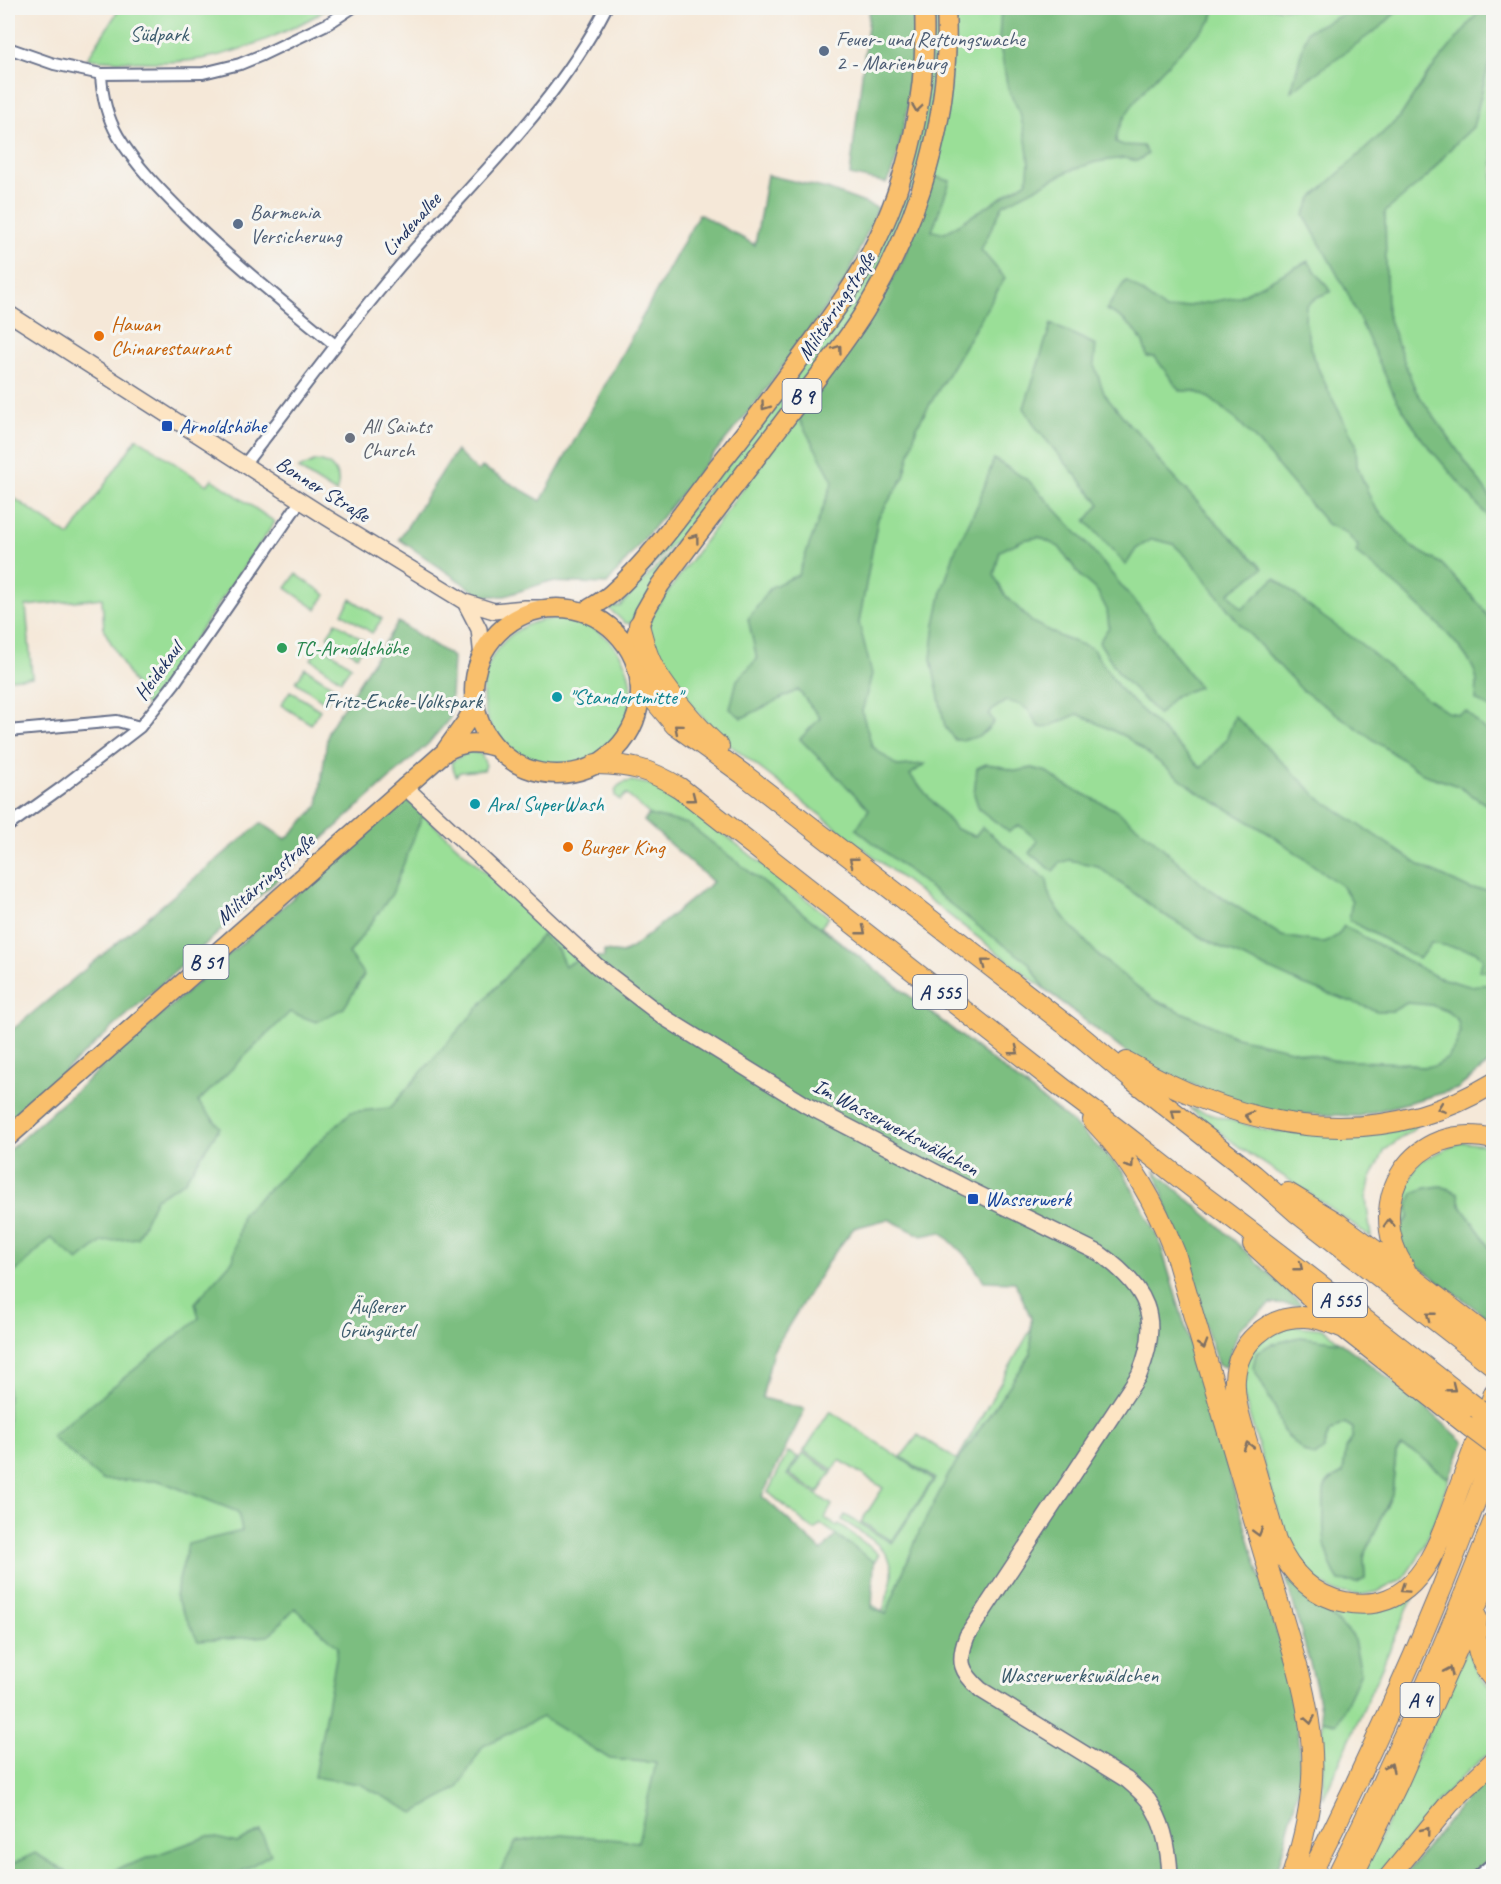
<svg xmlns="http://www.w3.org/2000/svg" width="1501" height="1884" font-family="Caveat,sans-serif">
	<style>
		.green { fill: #9adf97; stroke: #5a877a; stroke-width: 1.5; fill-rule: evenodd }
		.forest { fill: #7bbe80; stroke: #4b766f; stroke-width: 1.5; fill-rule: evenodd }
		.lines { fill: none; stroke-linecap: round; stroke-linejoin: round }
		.street-casing { stroke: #677089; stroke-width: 14 }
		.secondary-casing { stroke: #677089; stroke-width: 18 }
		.primary-casing { stroke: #677089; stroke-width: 21 }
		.highway-casing { stroke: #677089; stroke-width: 22 }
		.street { stroke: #fff; stroke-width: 10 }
		.secondary { stroke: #fde5c4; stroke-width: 15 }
		.primary { stroke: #f9bf6c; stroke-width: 18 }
		.highway { stroke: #f9bf6c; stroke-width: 20 }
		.highway-bridge-casing { stroke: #677089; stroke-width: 22; stroke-linecap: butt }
		.highway-bridge { stroke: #f9bf6c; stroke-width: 20 }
		.oneway { stroke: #7f7064 }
		.service-dot { fill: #5c6f8a; stroke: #f6f6f2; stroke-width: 2 }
		.food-dot { fill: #e8710a; stroke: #f6f6f2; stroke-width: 2 }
		.transit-dot { fill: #1a4fb4; stroke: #f6f6f2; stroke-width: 2 }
		.worship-dot { fill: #6b7280; stroke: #f6f6f2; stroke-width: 2 }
		.leisure-dot { fill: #2e9e5b; stroke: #f6f6f2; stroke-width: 2 }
		.culture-dot { fill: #0f9aa8; stroke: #f6f6f2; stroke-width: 2 }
		.labels { text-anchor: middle; stroke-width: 6; stroke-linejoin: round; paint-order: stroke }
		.shield { fill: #f6f6f2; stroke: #5d6b8a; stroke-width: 1.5 }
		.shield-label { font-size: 20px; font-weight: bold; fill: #1b2f5e }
		.park-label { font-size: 21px; fill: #3b5b6c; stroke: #f6f6f2 }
		.service-label { font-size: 21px; fill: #4e5e75; stroke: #f6f6f2; text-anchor: start }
		.street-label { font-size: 21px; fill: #1b2f5e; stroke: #f6f6f2 }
		.food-label { font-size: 21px; fill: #c56008; stroke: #f6f6f2; text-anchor: start }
		.transit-label { font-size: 21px; fill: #164399; stroke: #f6f6f2; text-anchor: start }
		.worship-label { font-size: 21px; fill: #5b616d; stroke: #f6f6f2; text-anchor: start }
		.leisure-label { font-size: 21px; fill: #27864d; stroke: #f6f6f2; text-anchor: start }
		.culture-label { font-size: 21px; fill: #0d838f; stroke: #f6f6f2; text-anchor: start }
	</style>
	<rect width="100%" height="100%" fill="#f6f6f2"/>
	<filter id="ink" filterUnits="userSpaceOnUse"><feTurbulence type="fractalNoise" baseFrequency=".0167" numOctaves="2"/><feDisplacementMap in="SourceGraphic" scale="12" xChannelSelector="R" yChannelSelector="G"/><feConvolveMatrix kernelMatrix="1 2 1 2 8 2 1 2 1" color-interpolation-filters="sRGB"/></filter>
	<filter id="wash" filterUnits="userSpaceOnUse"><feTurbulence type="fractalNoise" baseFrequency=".008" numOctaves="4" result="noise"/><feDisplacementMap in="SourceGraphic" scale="24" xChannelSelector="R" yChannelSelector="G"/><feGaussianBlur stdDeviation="1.35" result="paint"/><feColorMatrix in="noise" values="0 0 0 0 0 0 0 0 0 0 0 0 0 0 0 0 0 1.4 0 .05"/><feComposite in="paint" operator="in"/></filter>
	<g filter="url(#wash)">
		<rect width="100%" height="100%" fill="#f5e8d8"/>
		<path class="green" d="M120,8h209c-36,22 -86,44 -128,51 -37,6 -77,2 -114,0z
			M929,8h10l-1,67 -7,49 -16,66 -13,1z
			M953,8h540l1,1052 -37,29 -98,27 -78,-3 -144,-52 -416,-323 -66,-73 -9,-32 4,-17 147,-201 72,-93 34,-63 30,-83z
			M912,196l-21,55 -44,75 -162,215 -5,-2 -6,3 -55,61 -5,-1 125,-151 160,-252z
			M137,438l70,47 5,-6 63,43 -126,183 -3,1 -42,-76 -2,-32 -76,8 6,71 -24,2v-185l61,42z
			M316,461c17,1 27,15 20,32l-38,-24z
			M678,544l4,2 -51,77h-6l-18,-16 3,-3 5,3 5,-1z
			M296,574l30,21 -10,14 -30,-21z
			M351,599l31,20 -10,14 -30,-20z
			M483 693a74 74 0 1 1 148 0a74 74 0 1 1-148 0Z
			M336,622l30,20 -9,14 -30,-20z
			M321,645l30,21 -10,14 -30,-21z
			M305,668l31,20 -10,15 -30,-21z
			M290,691l30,19 -9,14 -30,-19z
			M469,751l12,3 5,11 -2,5 -24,2 -4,4 -5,-14z
			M632,781l22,4 18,8 157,124 -8,10 253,197 85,116 45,148 97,391 -25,97h-1268v-725l397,-353 126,116c15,23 44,45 73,43v-6l18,2 10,-5 81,-66 -69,-61 5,-7 -23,-20 -6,6 -5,-4c-1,-11 8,-14 17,-15zM869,1199l72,33 107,67 -91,161 -39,-25 -17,22 34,22 -43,64 -47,-28 -3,5c19,13 53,28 50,56 -1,12 -7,24 -9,36l-156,-106 11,-109z
			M1189,1108l79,23 98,2 53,-12 -5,8 -29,21 -15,30 -4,19 5,38 -65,-46 -67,-44z
			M1461,1142l32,4 -3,37 4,28 -1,44c-11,-20 -31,-39 -36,-62 -23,-14 -33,-3 -49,12l1,12 -11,12 -2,-26 24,-42z
			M1289,1325l35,4 16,13 -16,-1 -71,26 24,45 6,19 40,19 6,-18 16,-9 8,5 -1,10 -6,11 -3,24 -13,7 35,99 -1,-22 28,-63 4,-41 5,-6 15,6 33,26 -12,37 -16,37 -18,26 -26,13 -17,3 -25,-3 -25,-16 -21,-26 -49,-166 7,-28 14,-16z
			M830,1411l103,69 -41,61 -31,-19 22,-34 -43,-28 -7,10 -29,-19z
			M788,1452l10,5 -11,18 45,30 -7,13 12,8 2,-2 40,30 -5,8 -53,-38 -7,6 -46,-38z
			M803,1453l29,19 -14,21 -29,-19z
			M1493,1588v82l-7,-20 -4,-24z
			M1414,1595l-91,204 -1,-78 15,3 15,-88 -32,-29 28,4 33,-2z
			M1468,1646c3,20 10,30 25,44v60c-45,34 -79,82 -113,126h-18z"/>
		<path class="forest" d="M870,8h45c2,42 -3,85 -13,126 -4,18 -6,34 -16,49l-36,-8z
			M1001,8h214l-3,12c-25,26 -95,87 -96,122l7,3 20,1 5,8 -11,7 -13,-3 -28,4 -27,9 -66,34 -22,45 24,28 -88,148 -13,51 -26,41 -19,105 13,51 -10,38 10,34 25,20 28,-2 -15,11 46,54 19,7 7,-9 65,53 3,18 15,21 35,38 53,42 84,38 96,23 74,3 12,4 16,-1 13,-8 8,-13 4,-12 -2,-12 -11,-10 -16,-6 -24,-2 -14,8h-16l-73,-26 -93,-42 -50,-30 -64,-47 -28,-6 -9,3 -7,8 -24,-18 9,-12 -19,-16 -10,7 -30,-23 -5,-15 3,-26 9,-4 9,1 21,6 16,-3 15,4 16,12 51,25 38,29 50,46 80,52 43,7 13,-8 6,-9 93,51 32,9 24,-2v76l-36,29 -98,27 -78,-3 -39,-7 -105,-45 -93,-73 -15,-25 -50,-36 -123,-98 13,-20 -69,-70 20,-21 -22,-28 -56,28 -12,-9 7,-29 20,-21 -9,-40 23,-32 27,-12 35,-94 -36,-66 72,-93 34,-63 30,-83 17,5 -18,50 13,2 82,-52 2,-18 -3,-23 -6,-27 -12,-24 -9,-48z
			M1357,8h43l-17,17 -92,66 16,-60z
			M1482,8h11v52h-3l-17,67 -21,20 -25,30 -42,35 2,102 20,55 9,22 77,110v22l-71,-84 -27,-42 -48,-105 -43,-77 8,-17 88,-81 27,-42z
			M767,175l60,14 51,19 -31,70 -88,121 -152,185 -60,-2 -42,14h-24l-82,-57 57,-88 22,21 4,-5 59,34 158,-287 56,31z
			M1308,261l23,31 -14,5 -11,9 -1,15 8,36 17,37 26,50 1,22 17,40 38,41 30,17 39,42 12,20v84l-17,-10c0,-8 2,-17 0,-24 -8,-33 -91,-101 -120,-123l2,-7 -13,-14 -18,-8 -73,-86 -19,-20 -26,-20 -15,-7h-14l-25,-34h-8c-3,-22 -21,-39 -41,-47l20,-30 40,30 72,-13z
			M1051,324l45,21 -2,19 10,29 25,31 17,16 13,21 57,61 47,46 -34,25 13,16 33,-31 40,33 45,32 65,54 22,15 11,2 8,-3 27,27v71l-35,-23 -35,-12 -121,-84 -64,-68 -48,-62 -17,-16 -21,-5 -16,10 -10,16 -40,-44 14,-17 -63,-75 -13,-21z
			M994,459l35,22 54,58 62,75 54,73 -24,9 -16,19 -39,-40 -21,-33 10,-15 -2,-17 -10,-19 -15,-13 -23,-31 -20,-10 -16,3 -23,11 -6,24 11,20 27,27 29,15 31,11 28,41 81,79 25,-28 9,-24 84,82 102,68 49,23 23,1v83l-14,-3 4,-11 -8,-8 -44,-8 -12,16 -70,-39 3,-19 -9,-14 -70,-51 -75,-44 -72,-55 -48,-23c-11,4 -21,10 -31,13 -12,4 -12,-11 -19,-17 -6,-6 -14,-7 -22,-9l-11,7 -6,6 5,8c-11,15 -22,18 -39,18l-10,-13 -14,-68 4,-35 7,-33 13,-40 23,-47z
			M398,622l55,35 -3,61 -22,26 -420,378v-90l9,-6 244,-203 25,16 32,-33 10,-75z
			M405,798l18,16 -31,80 -43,60 15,21 -20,33 -28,14 -26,-10 -92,90 22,25 -36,55 -28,16 -19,40 -35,4 -24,19 -27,-23 -43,41v-128z
			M649,815l39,9 386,300 49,47 36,69 136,452 6,87 -25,97h-778l18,-34 46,-8 76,8 18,-79 -46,-4 -68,-42 -59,29 -25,42 -44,25 -54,-29 -46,-7 24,-130 -43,-39 -27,28 -70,5 -23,-45 13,-52 54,-13 -4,-19 -78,-31 -58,-1 -51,-44 148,-118 -4,-15 38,-43 9,-46 109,-102 39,-4 152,-173 16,15 7,16 15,-8 24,-1v-6l19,2 9,-5 81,-66 -69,-61zM888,1219l34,17 19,-4 27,26 16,23 31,1 16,36v36l-82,120 -29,56 -34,84 -14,-6 2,-46 -38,-27 -14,16 -60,-55 43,-87 -43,-11 11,-47 58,-94 23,-29z
			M1155,1171l63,54 84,80 -32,-1 -31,25 -13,38 -8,-2z
			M1441,1186l17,7 2,12 24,33 9,17 -1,66 -86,-64 -8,-28 11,-12 -1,-12 5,-12 13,-5z
			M1300,1337l40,5 74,55 50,45 -15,37 -33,-26 -15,-6 -5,6 -4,41 -28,63 1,22 -8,4 -18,-2c-15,-22 -16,-47 -15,-74 0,-5 -1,-13 1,-19 2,-8 11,-11 18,-15l3,-24 6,-11 1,-10 -8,-5 -16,9 -6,18 -8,7 -11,-5 -21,-21 -6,-19 -24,-45 3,-13 13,-9z
			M1286,1577l67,59 8,36 -24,52 -15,-3 -6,-35z
			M1493,1772v84l-22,20h-67l54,-68z
			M260,1831l11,23 -37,22h-136l110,-40 29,7z
			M35,1853l38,23h-65v-10z"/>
	</g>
	<g filter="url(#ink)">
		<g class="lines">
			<defs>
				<path id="street" d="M8,48l46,16 47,10 102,-1 37,-9 22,-9 67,-32 23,-15
					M101,74c1,22 6,43 17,62 18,30 43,55 68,80 47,46 98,87 149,129
					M244,465c52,-66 100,-134 155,-198 72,-84 156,-160 207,-259
					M8,731l109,-10 23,6
					M8,826l53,-38 79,-61 34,-43 127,-184
					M1477,1876l17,-14"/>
				<path id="secondary" d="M8,313l318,204 139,85 29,9 31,-3h17
					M465,602l14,27 3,29
					M404,786l193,180 68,52 141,87 160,83 133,65c48,34 64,65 40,122l-172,261c-10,26 -6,36 14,54l146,90c7,6 15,13 21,20 16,22 21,50 22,76"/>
				<path id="primary" d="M474 691a83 83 0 1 1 166 0a83 83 0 1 1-166 0Z
					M584,612c9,-6 19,-11 27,-18 39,-34 76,-87 108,-129 29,-35 56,-72 83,-109 24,-33 49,-65 68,-102 39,-74 58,-163 54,-246
					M630,651l14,-38 16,-28c41,-55 82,-109 124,-164 27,-36 57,-71 81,-110 55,-91 87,-196 81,-303
					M446,750l20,-28 8,-15
					M8,1137l438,-386c17,-9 30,-10 49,-4"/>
				<path id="highway" d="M639,625c3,11 6,24 11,35 11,26 48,68 69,87
					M640,683l35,42 68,49 340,264 51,43 120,94 42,37 198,154
					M596,764c36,1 53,5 84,24l384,301c47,34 92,71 138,106 93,69 184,141 275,213
					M1127,1062c116,67 245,95 367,21
					M1093,1120c38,40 62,82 82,133l123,416c21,78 19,131 -6,207
					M1288,1193l51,31 71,52 84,65
					M1253,1244l91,84 126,99
					M1405,1269c-44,-68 8,-150 89,-130
					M1344,1328c-13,-5 -26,-11 -40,-11 -36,-1 -67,27 -69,62 -1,14 2,28 6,42l35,120c14,31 35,55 69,61 75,14 94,-60 114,-114 12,-31 24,-63 35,-95
					M1477,1618c-3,23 1,44 17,62
					M1310,1876c70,-137 132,-279 184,-425
					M1337,1876c58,-116 110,-235 157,-356
					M1353,1876l44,-91 97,-219
					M1390,1876l60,-73 44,-42"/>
			</defs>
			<use href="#street" class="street-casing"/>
			<use href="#secondary" class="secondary-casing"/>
			<use href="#primary" class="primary-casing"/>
			<use href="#highway" class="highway-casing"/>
			<use href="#street" class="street"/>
			<use href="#secondary" class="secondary"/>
			<use href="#primary" class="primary"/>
			<use href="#highway" class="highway"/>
			<defs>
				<path id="highway-bridge" d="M1477,1408l17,13
					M1470,1427l24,18"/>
			</defs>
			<use href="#highway-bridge" class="highway-bridge-casing"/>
			<use href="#highway-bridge" class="highway-bridge"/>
		</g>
		<defs><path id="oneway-chevron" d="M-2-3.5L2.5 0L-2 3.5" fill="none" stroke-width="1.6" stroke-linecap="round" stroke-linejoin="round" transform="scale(1.5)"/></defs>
		<g class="oneway">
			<use href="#oneway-chevron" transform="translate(917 108) rotate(98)"/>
			<use href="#oneway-chevron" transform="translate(838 349) rotate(-54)"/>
			<use href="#oneway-chevron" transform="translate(765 406) rotate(126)"/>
			<use href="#oneway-chevron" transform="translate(695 538) rotate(-53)"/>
			<use href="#oneway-chevron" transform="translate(678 728) rotate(-140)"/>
			<use href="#oneway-chevron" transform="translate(692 798) rotate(38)"/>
			<use href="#oneway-chevron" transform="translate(853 861) rotate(-142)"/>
			<use href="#oneway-chevron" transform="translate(862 931) rotate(38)"/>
			<use href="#oneway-chevron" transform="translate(985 963) rotate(-143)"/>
			<use href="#oneway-chevron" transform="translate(1015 1051) rotate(38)"/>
			<use href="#oneway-chevron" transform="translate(1441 1108) rotate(160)"/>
			<use href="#oneway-chevron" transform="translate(1175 1113) rotate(-142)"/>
			<use href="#oneway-chevron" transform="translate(1249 1116) rotate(-165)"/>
			<use href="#oneway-chevron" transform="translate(1130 1165) rotate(54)"/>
			<use href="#oneway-chevron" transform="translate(1389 1223) rotate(-93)"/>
			<use href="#oneway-chevron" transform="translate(1299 1267) rotate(38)"/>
			<use href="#oneway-chevron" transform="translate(1430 1316) rotate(-142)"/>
			<use href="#oneway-chevron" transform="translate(1203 1345) rotate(73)"/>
			<use href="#oneway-chevron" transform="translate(1452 1388) rotate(38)"/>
			<use href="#oneway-chevron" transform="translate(1248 1446) rotate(-106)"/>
			<use href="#oneway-chevron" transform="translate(1258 1532) rotate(74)"/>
			<use href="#oneway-chevron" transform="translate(1404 1589) rotate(146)"/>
			<use href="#oneway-chevron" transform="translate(1449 1671) rotate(-66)"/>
			<use href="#oneway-chevron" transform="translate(1310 1720) rotate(80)"/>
			<use href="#oneway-chevron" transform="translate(1390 1767) rotate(-65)"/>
			<use href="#oneway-chevron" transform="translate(1426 1831) rotate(-51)"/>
		</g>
	</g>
	<g class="service-dot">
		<circle cx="824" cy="51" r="6"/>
		<circle cx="238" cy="224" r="6"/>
	</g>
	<g class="food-dot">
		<circle cx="99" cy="336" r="6"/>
		<circle cx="568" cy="847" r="6"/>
	</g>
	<g class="transit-dot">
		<rect x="161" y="420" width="12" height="12" rx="3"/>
		<rect x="967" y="1193" width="12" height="12" rx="3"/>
	</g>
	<circle class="worship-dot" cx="350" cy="438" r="6"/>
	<circle class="leisure-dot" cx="282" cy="648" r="6"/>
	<g class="culture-dot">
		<circle cx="557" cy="697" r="6"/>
		<circle cx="475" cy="804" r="6"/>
	</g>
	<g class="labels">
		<g class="shield">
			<rect x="782.5" y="379" width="39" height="34" rx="4.5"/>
			<rect x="183.5" y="945" width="45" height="34" rx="4.5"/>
			<rect x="913" y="975" width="54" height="34" rx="4.5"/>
			<rect x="1313" y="1283" width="54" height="34" rx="4.5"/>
			<rect x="1400.5" y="1683" width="39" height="34" rx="4.5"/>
		</g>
		<g class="shield-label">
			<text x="802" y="403">B 9</text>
			<text x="206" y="969">B 51</text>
			<text x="940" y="999">A 555</text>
			<text x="1340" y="1307">A 555</text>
			<text x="1420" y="1707">A 4</text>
		</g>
		<g class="park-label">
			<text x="159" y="41">Südpark</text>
			<text x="403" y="708">Fritz-Encke-Volkspark</text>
			<text x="377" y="1313">Äußerer<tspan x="377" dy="24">Grüngürtel</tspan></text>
			<text x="1079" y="1682">Wasserwerkswäldchen</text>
		</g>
		<g class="service-label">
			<text x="836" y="46">Feuer- und Rettungswache<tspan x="836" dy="24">2 - Marienburg</tspan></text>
			<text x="250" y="219">Barmenia<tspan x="250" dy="24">Versicherung</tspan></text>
		</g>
		<g class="street-label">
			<text transform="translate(411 224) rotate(-48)" y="7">Lindenallee</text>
			<text transform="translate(836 306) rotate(-57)" y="7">Militärringstraße</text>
			<text transform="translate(323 489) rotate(32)" y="7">Bonner Straße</text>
			<text transform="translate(158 671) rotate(-54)" y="7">Heidekaul</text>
			<text transform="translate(265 879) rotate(-42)" y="7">Militärringstraße</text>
			<text transform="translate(896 1127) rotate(28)" y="7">Im Wasserwerkswäldchen</text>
		</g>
		<g class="food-label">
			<text x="111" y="331">Hawan<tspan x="111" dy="24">Chinarestaurant</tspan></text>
			<text x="580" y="854">Burger King</text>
		</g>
		<g class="transit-label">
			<text x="179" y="433">Arnoldshöhe</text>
			<text x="985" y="1206">Wasserwerk</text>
		</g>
		<g class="worship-label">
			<text x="362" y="433">All Saints<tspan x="362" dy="24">Church</tspan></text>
		</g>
		<g class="leisure-label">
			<text x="294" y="655">TC-Arnoldshöhe</text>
		</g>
		<g class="culture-label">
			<text x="569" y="704">"Standortmitte"</text>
			<text x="487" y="811">Aral SuperWash</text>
		</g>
	</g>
	<rect width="1501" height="1884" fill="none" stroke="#f6f6f2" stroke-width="30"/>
</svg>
